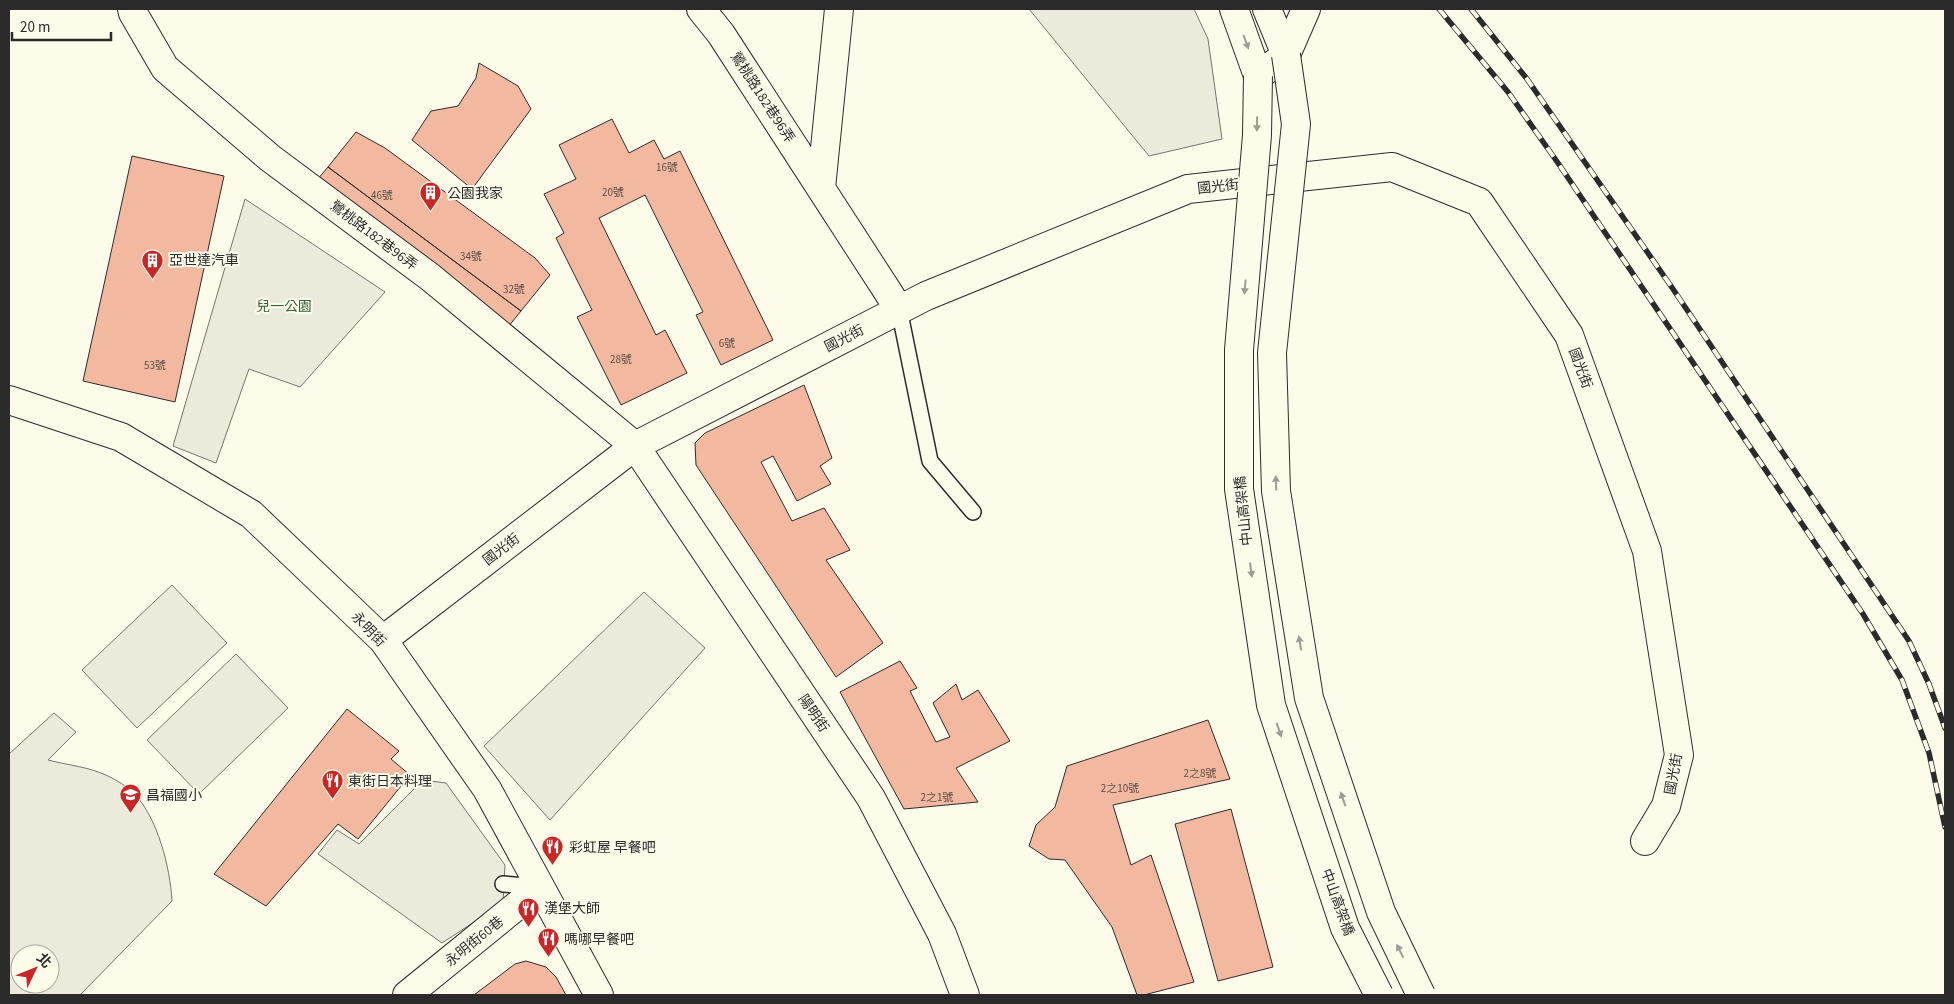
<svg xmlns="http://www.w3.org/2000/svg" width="1954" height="1004" font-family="'Source Sans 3','Noto Sans TC',sans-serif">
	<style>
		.green { fill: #ecebdb; stroke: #74746e; fill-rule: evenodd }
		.parking { fill: #eceadb; stroke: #74746e }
		.building { fill: #f2b8a0; stroke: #2b2b2b }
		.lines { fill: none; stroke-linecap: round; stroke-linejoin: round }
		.lane-casing { stroke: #2b2b2b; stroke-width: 18 }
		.street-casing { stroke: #2b2b2b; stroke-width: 30 }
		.secondary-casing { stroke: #2b2b2b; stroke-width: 30 }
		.lane { stroke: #fdfbea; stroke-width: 15 }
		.street { stroke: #fdfbea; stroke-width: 28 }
		.secondary { stroke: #fdfbea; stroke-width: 28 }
		.rail-casing { stroke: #2b2b2b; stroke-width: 5.5 }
		.rail { stroke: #fdfbea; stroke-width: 4; stroke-dasharray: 11; stroke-linecap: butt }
		.secondary-bridge-casing { stroke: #2b2b2b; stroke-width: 30; stroke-linecap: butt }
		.secondary-bridge { stroke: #fdfbea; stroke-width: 28 }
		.oneway { fill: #9e9d94 }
		.labels { text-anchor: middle; stroke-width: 4; stroke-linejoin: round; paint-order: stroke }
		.number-label { font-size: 11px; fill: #5d4e48 }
		.street-label { font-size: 14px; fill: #2b2b2b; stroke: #fdfbea }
		.poi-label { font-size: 14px; fill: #2b2b2b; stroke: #fdfbea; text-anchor: start }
		.park-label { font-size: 14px; fill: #34623c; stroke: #fdfbea }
	</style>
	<rect width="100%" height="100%" fill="#fdfbea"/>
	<path class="green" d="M1029,9h165l14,30 14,100 -73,17z
		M245,199l140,93 -85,95 -51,-18 -33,94 -43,-17z
		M172,585l55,58 -90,85 -55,-58z
		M236,654l52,54 -89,86 -52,-54z
		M54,713l22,19 -28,28c19,5 42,7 60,16 8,4 20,11 26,17 24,26 36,74 38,108l-92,94h-71v-241zM20,954h30v30h-30z"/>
	<path class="parking" d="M644,592l61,56 -155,172 -66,-74z
		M423,780l23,3 59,82 -2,38 -61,40 -124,-89 19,-24 22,14z"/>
	<path class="building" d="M479,63l39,23 13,23 -59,80 -60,-49 19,-29 27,-5 18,-28z
		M612,119l17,34 25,-13 10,19 16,-8 93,189 -52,25 -25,-50 7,-3 -58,-117 -46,23 57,117 9,-5 22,43 -66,32 -44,-88 15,-7 -36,-72 8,-5 -20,-39 32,-15 -17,-34z
		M356,132l29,16 150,110 15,17 -29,36 -193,-144z
		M132,156l92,20 -49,226 -92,-21z
		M328,167l193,144 -13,16 -191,-147z
		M804,385l28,73 -12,8 11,18 -34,17 -24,-45 -12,6 31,59 32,-13 26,42 -24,10 57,83 -47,34 -140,-212 -1,-22 10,-10z
		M900,661l17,27 -7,3 26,51 14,-5 -17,-34 23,-19 6,16 16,-10 32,51 -54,27 22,34 -74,7 -64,-117z
		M347,709l52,42 -8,8 19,16 -52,64 -20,-15 -72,82 -52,-32z
		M1208,720l22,59 -117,26 18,60 20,-10 43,127 -50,13h-7l-25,-68 -47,-67 -16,-1 -20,-13 7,-21 19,-18 12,-41z
		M1231,809l42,158 -55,14 -43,-157z
		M526,961l20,6 10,10 10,18h-92l41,-31z"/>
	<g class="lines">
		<defs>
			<path id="lane" d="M899,309l31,152 43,51
				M503,884l37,3"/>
			<path id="street" d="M132,9l1,4 32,55 105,90 160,119 205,169 236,352 71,136 23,61
				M701,9l20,25 178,275
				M821,188l18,-179
				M9,400l112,37 130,77 132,126 104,149 112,206
				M383,640l252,-194 291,-150 262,-107 204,-22 87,35 90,133 78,216 32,204 -13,51 -21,35
				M407,995l133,-108"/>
			<path id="secondary" d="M1234,9l24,67 28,-21 20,-46
				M1267,9l19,46"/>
		</defs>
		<use href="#lane" class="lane-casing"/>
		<use href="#street" class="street-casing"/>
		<use href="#secondary" class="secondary-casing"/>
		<use href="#lane" class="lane"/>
		<use href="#street" class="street"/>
		<use href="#secondary" class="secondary"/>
		<defs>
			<path id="rail" d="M1439,9l69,83 50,71 305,451 39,66 27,73 16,74
				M1471,9l56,70 146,210 236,352 20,43 16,44"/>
		</defs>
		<use href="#rail" class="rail-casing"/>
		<use href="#rail" class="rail"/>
		<defs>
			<path id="secondary-bridge" d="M1286,55l10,69 -24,229 4,138 33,207 72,214 40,83
				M1258,76l-1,59 -18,215v139l32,216 74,223 34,67"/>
		</defs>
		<use href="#secondary-bridge" class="secondary-bridge-casing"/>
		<use href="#secondary-bridge" class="secondary-bridge"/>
	</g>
	<defs><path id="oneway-solid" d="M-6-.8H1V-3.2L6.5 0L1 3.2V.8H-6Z" transform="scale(1.25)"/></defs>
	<g class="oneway">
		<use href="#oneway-solid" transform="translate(1246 42) rotate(70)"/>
		<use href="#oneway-solid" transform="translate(1257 124) rotate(91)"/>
		<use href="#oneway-solid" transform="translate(1245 287) rotate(95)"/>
		<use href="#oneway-solid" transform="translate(1276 483) rotate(-92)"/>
		<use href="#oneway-solid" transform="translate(1251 570) rotate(82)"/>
		<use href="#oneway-solid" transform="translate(1300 643) rotate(-99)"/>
		<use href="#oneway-solid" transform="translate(1279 730) rotate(71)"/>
		<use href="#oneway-solid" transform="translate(1343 799) rotate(-109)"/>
		<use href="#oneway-solid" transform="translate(1400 951) rotate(-116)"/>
	</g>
	<defs>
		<symbol id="building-pin" viewBox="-11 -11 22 30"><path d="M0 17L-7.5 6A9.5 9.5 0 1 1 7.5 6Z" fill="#c62828" stroke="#fdfbea"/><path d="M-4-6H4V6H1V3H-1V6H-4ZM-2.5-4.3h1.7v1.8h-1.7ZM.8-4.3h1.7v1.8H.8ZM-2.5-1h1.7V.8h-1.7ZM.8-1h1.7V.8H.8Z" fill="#fff"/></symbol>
		<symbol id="restaurant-pin" viewBox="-11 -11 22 30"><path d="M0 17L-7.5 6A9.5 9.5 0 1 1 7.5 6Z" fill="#c62828" stroke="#fdfbea"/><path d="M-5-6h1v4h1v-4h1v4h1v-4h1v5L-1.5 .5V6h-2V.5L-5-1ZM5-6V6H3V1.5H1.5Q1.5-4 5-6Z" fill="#fff"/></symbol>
		<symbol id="school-pin" viewBox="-11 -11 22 30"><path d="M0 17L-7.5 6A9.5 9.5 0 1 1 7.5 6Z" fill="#c62828" stroke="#fdfbea"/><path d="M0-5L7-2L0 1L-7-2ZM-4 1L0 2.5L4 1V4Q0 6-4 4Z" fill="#fff"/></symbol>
	</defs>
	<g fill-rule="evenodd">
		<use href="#building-pin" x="418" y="180" width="25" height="34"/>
		<use href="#building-pin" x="140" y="248" width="25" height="34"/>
		<use href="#restaurant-pin" x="320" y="768" width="25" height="34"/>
		<use href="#school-pin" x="118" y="782" width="25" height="34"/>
		<use href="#restaurant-pin" x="540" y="834" width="25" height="34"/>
		<use href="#restaurant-pin" x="516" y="896" width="25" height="34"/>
		<use href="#restaurant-pin" x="536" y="926" width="25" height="34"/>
	</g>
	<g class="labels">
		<g class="number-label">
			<text x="667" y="171">16號</text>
			<text x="613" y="196">20號</text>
			<text x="382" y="199">46號</text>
			<text x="471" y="260">34號</text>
			<text x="514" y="293">32號</text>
			<text x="727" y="347">6號</text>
			<text x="621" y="363">28號</text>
			<text x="155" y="369">53號</text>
			<text x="1200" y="777">2之8號</text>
			<text x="1120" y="792">2之10號</text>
			<text x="937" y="801">2之1號</text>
		</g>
		<g class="street-label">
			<text transform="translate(763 97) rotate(57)" y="5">鶯桃路182巷96弄</text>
			<text transform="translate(1218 186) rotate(-6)" y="5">國光街</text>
			<text transform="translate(374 235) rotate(37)" y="5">鶯桃路182巷96弄</text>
			<text transform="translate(844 338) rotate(-27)" y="5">國光街</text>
			<text transform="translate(1581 368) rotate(70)" y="5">國光街</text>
			<text transform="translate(1243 511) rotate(-96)" y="5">中山高架橋</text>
			<text transform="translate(501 549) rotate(-38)" y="5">國光街</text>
			<text transform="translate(369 629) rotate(46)" y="5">永明街</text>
			<text transform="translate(814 713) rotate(56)" y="5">陽明街</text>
			<text transform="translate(1673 774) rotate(-80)" y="5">國光街</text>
			<text transform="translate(1338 902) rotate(70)" y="5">中山高架橋</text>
			<text transform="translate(474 941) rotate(-39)" y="5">永明街60巷</text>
		</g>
		<g class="poi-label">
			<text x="447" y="198">公園我家</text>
			<text x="169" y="265">亞世達汽車</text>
			<text x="348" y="786">東街日本料理</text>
			<text x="146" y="800">昌福國小</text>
			<text x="569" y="852">彩虹屋 早餐吧</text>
			<text x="544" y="913">漢堡大師</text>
			<text x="564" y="944">嗎哪早餐吧</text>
		</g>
		<g class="park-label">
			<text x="284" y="311">兒一公園</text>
		</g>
	</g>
	<rect width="1954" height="1004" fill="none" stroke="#2b2b2b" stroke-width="20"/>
	<g transform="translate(35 969) rotate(47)"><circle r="24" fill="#fdfbea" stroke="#a9a89e"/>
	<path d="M0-4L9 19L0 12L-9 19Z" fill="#c62828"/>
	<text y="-8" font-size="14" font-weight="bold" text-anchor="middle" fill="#2b2b2b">北</text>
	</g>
	<path d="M12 32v8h99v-8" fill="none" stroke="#2b2b2b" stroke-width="2.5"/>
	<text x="20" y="32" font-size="15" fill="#2b2b2b" stroke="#fdfbea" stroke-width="4" paint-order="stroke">20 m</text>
</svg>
